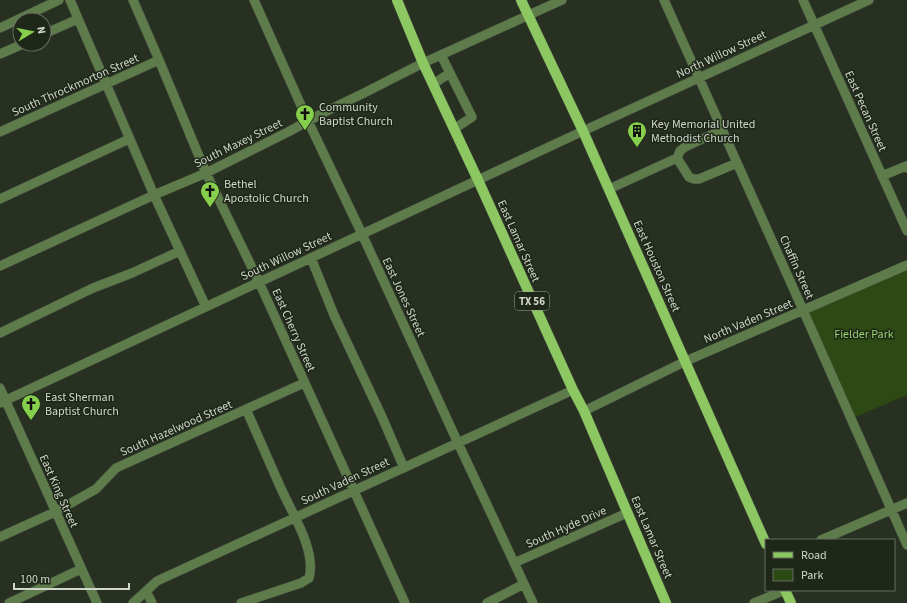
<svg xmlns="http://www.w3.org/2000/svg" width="907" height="603" font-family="'Source Sans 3',sans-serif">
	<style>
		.green { fill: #2d4a14 }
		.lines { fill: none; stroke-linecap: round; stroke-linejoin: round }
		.minor-casing { stroke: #464f40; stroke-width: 10 }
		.major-casing { stroke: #464f40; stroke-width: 11 }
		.minor { stroke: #5e7b4b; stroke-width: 9 }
		.major { stroke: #8cc761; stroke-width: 10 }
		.labels { text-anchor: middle; stroke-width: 3; stroke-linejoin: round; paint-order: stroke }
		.shield { fill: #1e2718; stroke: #9ba296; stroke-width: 1 }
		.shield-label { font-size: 11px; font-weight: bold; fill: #d0d6cc }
		.street-label { font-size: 12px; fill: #d0d6cc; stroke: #1e2718 }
		.poi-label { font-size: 12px; fill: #d0d6cc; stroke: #1e2718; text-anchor: start }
		.park-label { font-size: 12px; fill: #98d370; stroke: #1e2718 }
	</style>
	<rect width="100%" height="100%" fill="#283121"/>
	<path class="green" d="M907,269v126l-52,22 -47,-105z"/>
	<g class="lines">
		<defs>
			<path id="minor" d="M70,0l84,195 52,112
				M133,0l26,60 47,113 53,109 146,321
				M254,0l54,121 54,113 96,209 75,160
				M664,0l139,310 104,235
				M803,0l104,231
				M0,28l59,-28
				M44,34l34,-15
				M0,54l23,-10
				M441,55l31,62 -18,12
				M433,84l17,-11
				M0,132l159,-72
				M677,158l12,19 5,2h5l38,-16
				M882,176l24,-10 1,2
				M609,189l68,-31 3,-7 5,-4 37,-17
				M0,199l129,-60
				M311,258l23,57 48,102 22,51
				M0,266l154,-71 52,-22 82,-41 35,-19 43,-21 57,-29 139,-63
				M0,333l93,-45 39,-15 48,-22
				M0,388l97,215
				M0,403l583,-272 286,-131
				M584,411l102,-50 221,-96
				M0,537l55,-25 41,-23 20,-21 188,-85
				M821,540l86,-37
				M514,563l113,-50
				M145,592l3,3 4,8
				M9,603l72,-34
				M133,603l24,-22 416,-191
				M241,603l60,-20 8,-5c8,-28 -19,-68 -30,-94 -11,-25 -22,-50 -33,-75
				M487,603l37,-19
				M754,603l31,-13"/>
			<path id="major" d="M397,0l26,63 55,117 95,210 11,21 82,192
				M521,0l62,131 183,413
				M785,590l6,13"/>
		</defs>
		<use href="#minor" class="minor-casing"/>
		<use href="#major" class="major-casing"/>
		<use href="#minor" class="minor"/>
		<use href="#major" class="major"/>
	</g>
	<defs>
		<symbol id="church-pin" viewBox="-11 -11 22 30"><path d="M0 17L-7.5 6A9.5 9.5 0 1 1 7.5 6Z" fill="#86cf4c" stroke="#1e2718"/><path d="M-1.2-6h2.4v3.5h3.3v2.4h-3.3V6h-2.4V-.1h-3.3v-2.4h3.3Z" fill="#111"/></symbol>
		<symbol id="building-pin" viewBox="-11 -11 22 30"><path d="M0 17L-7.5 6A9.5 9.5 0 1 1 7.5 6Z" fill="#86cf4c" stroke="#1e2718"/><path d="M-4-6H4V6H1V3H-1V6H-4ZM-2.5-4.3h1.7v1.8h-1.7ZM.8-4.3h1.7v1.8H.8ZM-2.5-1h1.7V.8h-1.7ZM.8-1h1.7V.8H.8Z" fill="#111"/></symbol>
	</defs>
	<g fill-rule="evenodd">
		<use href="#church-pin" x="294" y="103" width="22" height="30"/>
		<use href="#building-pin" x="626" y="120" width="22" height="30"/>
		<use href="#church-pin" x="199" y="180" width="22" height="30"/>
		<use href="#church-pin" x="20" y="393" width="22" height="30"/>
	</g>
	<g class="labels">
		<rect class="shield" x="515" y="292" width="34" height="18" rx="3"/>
		<g class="shield-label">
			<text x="532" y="305">TX 56</text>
		</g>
		<g class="street-label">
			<text transform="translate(721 54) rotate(-25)" y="4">North Willow Street</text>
			<text transform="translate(75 85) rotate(-24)" y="4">South Throckmorton Street</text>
			<text transform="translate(866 111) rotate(66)" y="4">East Pecan Street</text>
			<text transform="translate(238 143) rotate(-26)" y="4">South Maxey Street</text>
			<text transform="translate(519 241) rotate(66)" y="4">East Lamar Street</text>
			<text transform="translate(286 256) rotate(-25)" y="4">South Willow Street</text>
			<text transform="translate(657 266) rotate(66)" y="4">East Houston Street</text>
			<text transform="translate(797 267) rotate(66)" y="4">Chaffin Street</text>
			<text transform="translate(404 297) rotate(65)" y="4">East Jones Street</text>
			<text transform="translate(748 321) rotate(-23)" y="4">North Vaden Street</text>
			<text transform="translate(294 330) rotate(66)" y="4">East Cherry Street</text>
			<text transform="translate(176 428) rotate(-24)" y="4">South Hazelwood Street</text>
			<text transform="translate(345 481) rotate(-25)" y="4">South Vaden Street</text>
			<text transform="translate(59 491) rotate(66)" y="4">East King Street</text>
			<text transform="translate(566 527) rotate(-24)" y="4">South Hyde Drive</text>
			<text transform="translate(652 537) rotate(67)" y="4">East Lamar Street</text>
		</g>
		<g class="poi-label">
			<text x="319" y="111">Community<tspan x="319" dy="14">Baptist Church</tspan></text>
			<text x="651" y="128">Key Memorial United<tspan x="651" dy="14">Methodist Church</tspan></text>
			<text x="224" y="188">Bethel<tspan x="224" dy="14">Apostolic Church</tspan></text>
			<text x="45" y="401">East Sherman<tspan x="45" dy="14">Baptist Church</tspan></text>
		</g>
		<g class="park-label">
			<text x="864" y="338">Fielder Park</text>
		</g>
	</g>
	<rect x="765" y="539" width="130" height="52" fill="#1e2718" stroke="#656d60"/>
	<rect x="773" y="552" width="20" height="6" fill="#8cc761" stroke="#656d60"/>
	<text x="801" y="559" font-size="12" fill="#d0d6cc">Road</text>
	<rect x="773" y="569" width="20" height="12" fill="#2d4a14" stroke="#656d60"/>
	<text x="801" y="579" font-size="12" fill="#d0d6cc">Park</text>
	<g transform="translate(32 32) rotate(80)"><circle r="19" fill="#1e2718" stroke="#656d60"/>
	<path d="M0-3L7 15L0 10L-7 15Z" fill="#86cf4c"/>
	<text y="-6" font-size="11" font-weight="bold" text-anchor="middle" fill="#d0d6cc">N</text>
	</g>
	<path d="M14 583v6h115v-6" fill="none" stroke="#d0d6cc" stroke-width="2"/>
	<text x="20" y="583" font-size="12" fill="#d0d6cc" stroke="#1e2718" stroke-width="3" paint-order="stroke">100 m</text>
</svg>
